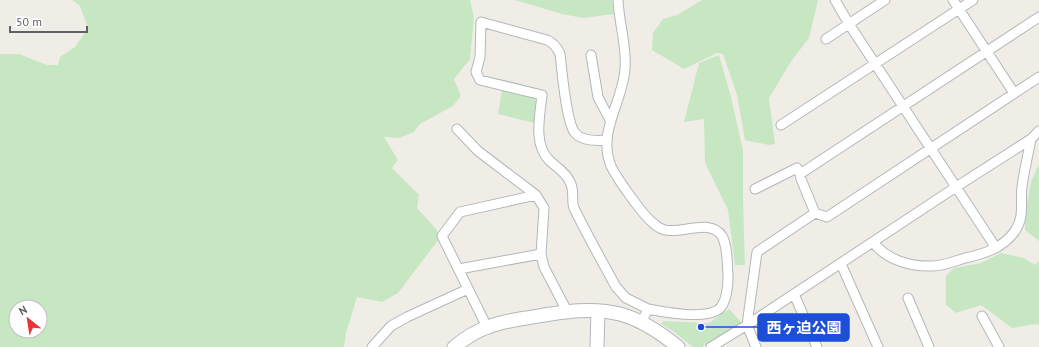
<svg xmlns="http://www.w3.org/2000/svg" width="1039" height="347" font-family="'PT Sans','Noto Sans JP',sans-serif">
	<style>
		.green { fill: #c7e7c3; fill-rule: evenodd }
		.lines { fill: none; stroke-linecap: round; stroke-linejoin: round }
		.street-casing { stroke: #b3b7bb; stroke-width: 11 }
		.secondary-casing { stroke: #b2b6bb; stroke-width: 15 }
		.street { stroke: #fff; stroke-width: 9 }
		.secondary { stroke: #fff; stroke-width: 13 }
		.leader { fill: none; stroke: #1d4ed8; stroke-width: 1.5 }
		.callout-dot { fill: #1d4ed8; stroke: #fff; stroke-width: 1.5 }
		.callout { fill: #1d4ed8; stroke: #1d4ed8; stroke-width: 1.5 }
		.callout-label { font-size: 15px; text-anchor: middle; font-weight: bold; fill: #fff }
	</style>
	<rect width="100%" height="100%" fill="#f0ede6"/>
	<path class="green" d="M72,0h398l4,17 -4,42 -16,20 7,17 -8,10 -33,18 -6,8 -15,6 -15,-1 14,23 -6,8 27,27 -2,13 20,22 2,9 -41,54 -16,9 -25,-5 -11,36 -2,14h-344v-293h19l28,11h11l2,-8 15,-10 13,-19 -8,-22zM16,307h24v24h-24z
		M515,0h97l2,14 -31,4 -21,-4z
		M702,0h116l-9,38 -17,22 -23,38 6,46 -6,1 -24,-5 -8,-45 -14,-41 -6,-1 -33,16 -32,-19 1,-17 10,-14 14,-4z
		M719,55l12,42 12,53v50l2,65h-10l-7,-55 -23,-47 -1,-44 -20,3 15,-59z
		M502,90l30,6 5,6 -2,21 -37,-9z
		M1039,164v77l-14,-11v-15l6,-33z
		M1001,253l23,5 11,7 4,-4v64l-3,-1 -24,4 -31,-23 -25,8 -10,-8v-29l8,-8 27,-5z
		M729,309l13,14 -40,24h-9l-20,-16 -12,-7 2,-3 46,2z"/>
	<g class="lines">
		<defs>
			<path id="street" d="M618,0c1,23 9,46 7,69 -2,33 -28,62 -14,97 5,11 31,48 41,56 3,3 9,7 13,8 17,4 46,-12 57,6 6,11 5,27 6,39 0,9 -1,24 -7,32 -11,14 -58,5 -73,2l-7,14
				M835,0l14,24 147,224
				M953,0l61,93
				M1039,17l-239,157 1,5 14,34 12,4 212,-140
				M826,39l59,-39
				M591,55l7,42 12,23
				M781,125l192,-125
				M457,129l21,22 58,44
				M607,140c-10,1 -25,1 -32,-7 -9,-11 -13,-63 -15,-79 -3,-7 -6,-11 -13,-14l-66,-18 -1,35 -4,15 4,8 62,15c-2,20 -9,49 7,65 7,7 17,12 21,22 5,9 1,19 4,26 13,27 28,53 42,79l10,11 22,11
				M755,189l42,-21 3,6
				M873,242c13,18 38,25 60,24 10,0 22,-5 32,-8 19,-4 38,-10 50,-27 10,-15 5,-28 7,-44 2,-16 6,-32 9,-48
				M841,264l37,83
				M459,269l82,-15
				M794,294l23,53
				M908,298l21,49
				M982,316l17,31
				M487,327l-45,-91 18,-24 76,-17 8,13 -3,46 3,13 23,44
				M372,347l19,-21 16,-9 61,-28
				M711,347l36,-22 209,-138 75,-48 8,-8
				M756,347l-9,-22 10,-73 58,-39"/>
			<path id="secondary" d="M454,347c10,-8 22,-16 34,-20 12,-5 25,-7 38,-9 31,-5 63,-12 94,-4 22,6 41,19 58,33
				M597,347l1,-36"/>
		</defs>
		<use href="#street" class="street-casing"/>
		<use href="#secondary" class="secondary-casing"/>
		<use href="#street" class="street"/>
		<use href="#secondary" class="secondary"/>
	</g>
	<path class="leader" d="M701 327L758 327"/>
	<circle class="callout-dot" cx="701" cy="327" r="4"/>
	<rect class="callout" x="758" y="314" width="91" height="27" rx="4"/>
	<g class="callout-label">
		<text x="804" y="333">西ヶ迫公園</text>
	</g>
	<g transform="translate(28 319) rotate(330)"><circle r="19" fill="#ffffff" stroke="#bfc0c2"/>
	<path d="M0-3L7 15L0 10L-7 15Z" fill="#e93338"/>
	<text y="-6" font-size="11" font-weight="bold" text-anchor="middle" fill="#5e6266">N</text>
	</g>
	<path d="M10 26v6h77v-6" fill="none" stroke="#5e6266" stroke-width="2"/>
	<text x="16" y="26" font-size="12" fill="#5e6266" stroke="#ffffff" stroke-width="3" paint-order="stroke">50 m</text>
</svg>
